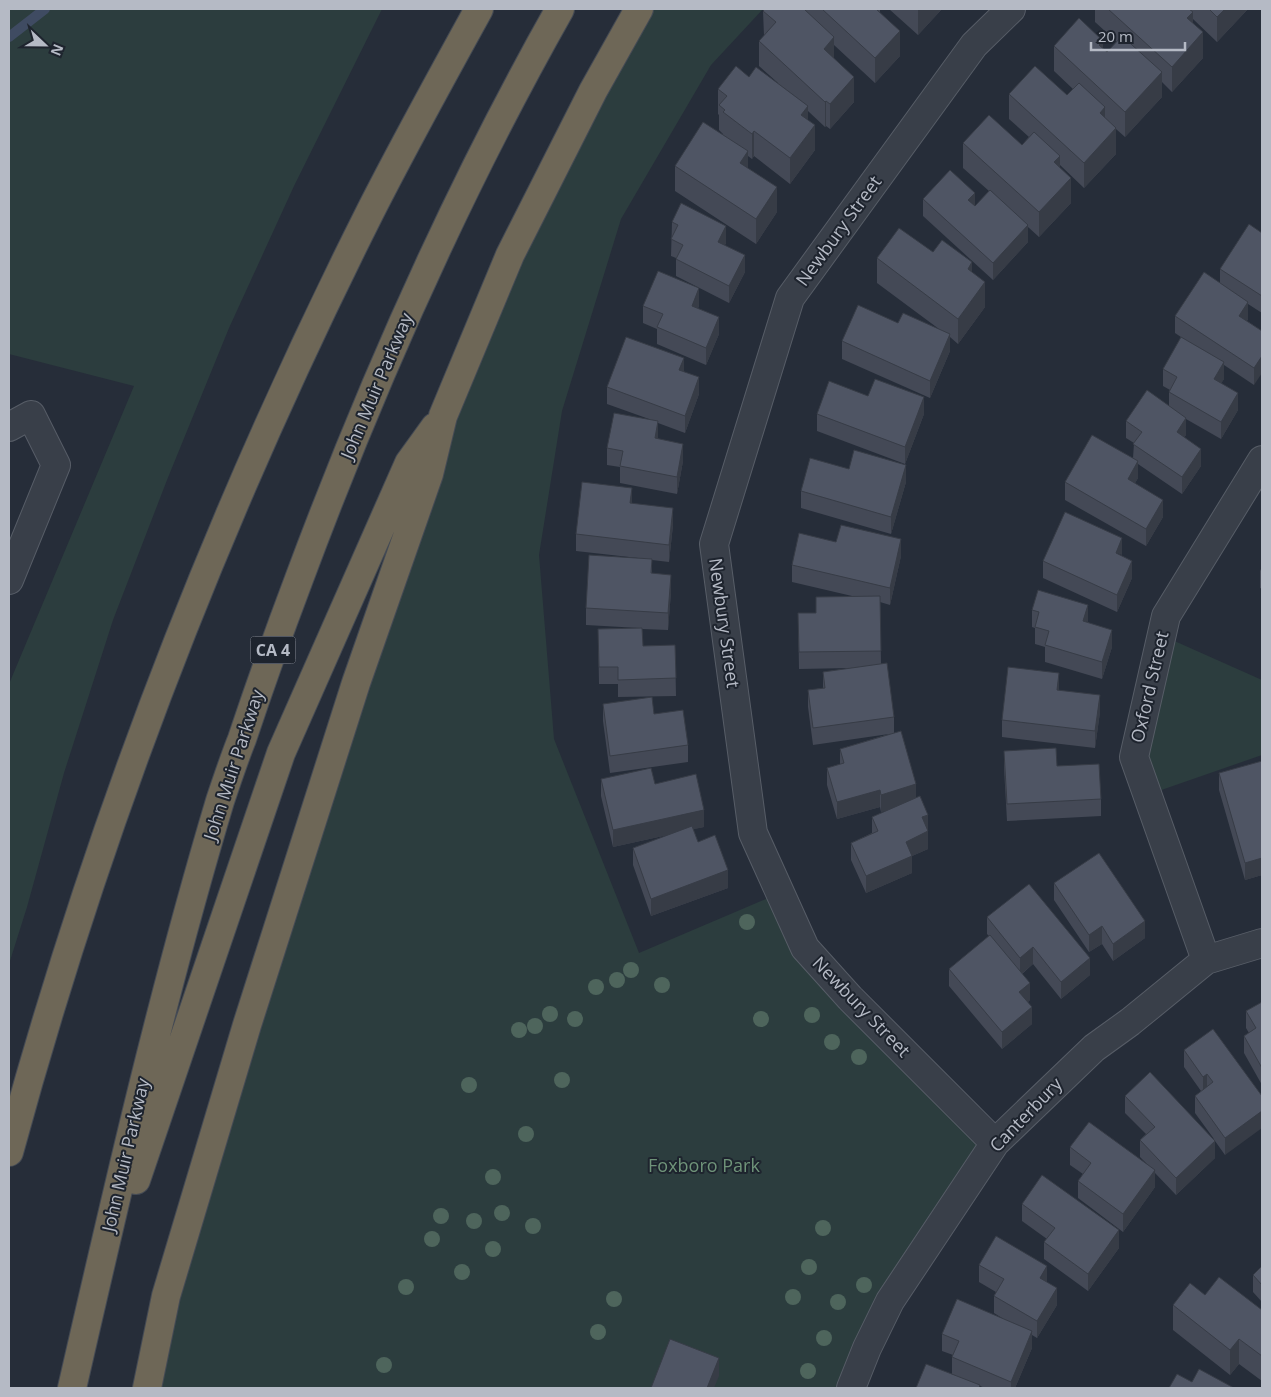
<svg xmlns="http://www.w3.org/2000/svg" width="1271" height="1397" font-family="'Open Sans',sans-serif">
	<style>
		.green { fill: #2c3d3e }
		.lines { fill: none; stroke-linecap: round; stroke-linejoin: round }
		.stream { stroke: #3f4b62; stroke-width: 10 }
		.minor-casing { stroke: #575d67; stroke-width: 30 }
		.highway-casing { stroke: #444a54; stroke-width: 30 }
		.minor { stroke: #393f49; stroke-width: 28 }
		.highway { stroke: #6e6757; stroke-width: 28 }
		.tree { fill: #4e655c }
		.wall { fill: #444956 }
		.shaded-wall { fill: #373c46 }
		.building { fill: #4f5564; stroke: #373c46 }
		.labels { text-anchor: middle; stroke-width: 4; stroke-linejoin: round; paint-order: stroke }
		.shield { fill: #1e242e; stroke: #888d98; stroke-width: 1 }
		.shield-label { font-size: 16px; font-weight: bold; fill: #b5bac5 }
		.street-label { font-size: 18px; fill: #b5bac5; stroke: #1e242e }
		.park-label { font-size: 18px; fill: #6f9379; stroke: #1e242e }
	</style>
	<rect width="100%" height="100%" fill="#262d39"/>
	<path class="green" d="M9,9h373l-88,177 -65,142 -62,152 -54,140 -49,153 -37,134 -18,57v-280l125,-298 -125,-32z
		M639,9h124l-52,56 -90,154 -59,192 -23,144 15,184 85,214 141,-60 25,55 190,195 -144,245h-704l296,-972z
		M1161,635l101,45v75l-115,40 -13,-38z"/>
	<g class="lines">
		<path class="stream" d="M9,37l36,-28"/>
		<defs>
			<path id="minor" d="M9,427l22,-12
				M9,580l47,-115 -25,-50
				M1206,960l-72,-203 32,-141 96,-156
				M995,1143l-145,-145 -45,-50 -52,-115 -39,-289 76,-246 184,-253 37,-36
				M851,1388l16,-40 23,-47 105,-158 99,-95 36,-26 76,-62 56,-17"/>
			<path id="highway" d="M9,1152c88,-324 210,-640 361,-940 35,-69 72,-136 109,-203
				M136,1180l145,-427 128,-290 26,-36
				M72,1388c45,-196 90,-393 148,-587 7,-21 14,-42 22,-62 18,-54 37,-107 57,-160 73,-196 158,-388 261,-570
				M147,1388l19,-92 81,-271 109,-342 73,-209 14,-58 67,-161 83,-164 46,-82"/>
		</defs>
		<use href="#minor" class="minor-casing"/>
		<use href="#highway" class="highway-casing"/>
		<use href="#minor" class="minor"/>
		<use href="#highway" class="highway"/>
	</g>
	<g class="tree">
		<circle cx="747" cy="922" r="8"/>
		<circle cx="631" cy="970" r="8"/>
		<circle cx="617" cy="980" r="8"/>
		<circle cx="662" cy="985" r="8"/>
		<circle cx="596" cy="987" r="8"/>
		<circle cx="550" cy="1014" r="8"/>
		<circle cx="812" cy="1015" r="8"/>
		<circle cx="575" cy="1019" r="8"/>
		<circle cx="761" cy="1019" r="8"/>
		<circle cx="535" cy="1026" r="8"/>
		<circle cx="519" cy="1030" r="8"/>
		<circle cx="832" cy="1042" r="8"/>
		<circle cx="859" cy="1057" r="8"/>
		<circle cx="562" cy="1080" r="8"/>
		<circle cx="469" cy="1085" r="8"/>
		<circle cx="526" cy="1134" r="8"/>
		<circle cx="493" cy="1177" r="8"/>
		<circle cx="502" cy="1213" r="8"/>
		<circle cx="441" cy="1216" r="8"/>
		<circle cx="474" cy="1221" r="8"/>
		<circle cx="533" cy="1226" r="8"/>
		<circle cx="823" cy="1228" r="8"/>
		<circle cx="432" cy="1239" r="8"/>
		<circle cx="493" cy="1249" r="8"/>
		<circle cx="809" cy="1267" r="8"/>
		<circle cx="462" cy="1272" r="8"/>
		<circle cx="864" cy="1285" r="8"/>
		<circle cx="406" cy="1287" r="8"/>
		<circle cx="793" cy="1297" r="8"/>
		<circle cx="614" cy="1299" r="8"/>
		<circle cx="838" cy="1302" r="8"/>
		<circle cx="598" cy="1332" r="8"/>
		<circle cx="824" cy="1338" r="8"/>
		<circle cx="384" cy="1365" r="8"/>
		<circle cx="808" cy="1371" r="8"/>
	</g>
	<path class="wall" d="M765,9h115v4l20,43 -25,27 -41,-38v14l20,43 -24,27 -4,-3 -1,1 -17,-16v9l7,30 -25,34 -36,-28 -2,3 -4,-3v12l29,44 -21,32 -81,-53v-25l48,-31v-1l-4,-4v-15l-1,-1v-25l31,-12 29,6 -19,-17v-25l5,-5 -1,-25z
		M889,9h53l-24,26z
		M1095,9h153l-31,33 -24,-23v4l10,35 -31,34 -10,-10v15l-37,40 -9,-8v25l-32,34 -24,-23v3l11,35 -32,34 -11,-10v15l-35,38 -70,-64v-17l52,7 14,-15 -26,-23v-25l59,2 7,-8 -20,-18v-25l58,1 6,-6 -19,-18v-25l49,3 4,3 10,-10 -22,-20z
		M672,222l54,21 -1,2 20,27 -16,31 -53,-27v-18l-5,-2z
		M1262,233v80l-14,-9v15l-1,2 15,10 -8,54 -30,-20v14l-3,4 17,27 -17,29 -35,-20v16l-2,2 17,29 -19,28 -44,-30v14l-3,5 28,34 -17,29 -81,-46v-18l68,-24 1,-15 -8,-5v-17l43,-15v-14l1,-2 -7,-4v-17l21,-30 -9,-6v-17l45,-33v-14z
		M933,252l39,20 13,35 -27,37 -8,-7v14l-20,47 -88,-39v-18l56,-18 41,6 -62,-46v-25z
		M699,305l-1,4 21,25 -13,31 -49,-21v-15l-14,-6v-17z
		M684,372l15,22 -14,39 -27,-10v16l25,22 -6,33 -57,-11v-16l-13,-2v-17l42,-29 -42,-15v-17z
		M868,396l56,18 -19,50 -88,-33v-17z
		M849,469l57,13 -15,52 -90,-26v-17z
		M632,503l41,22 -4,37 -17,-2v13l19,19 -3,38 -26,-1 1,17 32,-1 1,51 -58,1v-13h-19l-1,-55 41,-1 -53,-3v-17l52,-50 -62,-7v-17z
		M901,556l-11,49 -10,-3 1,62 13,53v16l22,64 12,18v34l-16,7v17l-46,20 -15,-33v-17l21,-10v-16l19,-8 -10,3 -1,-5 -43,12 -10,-34v-17l13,-4v-15l49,-15 -76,11 -5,-38v-17l15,-2v-16l28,-4 -52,1 -1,-56h18l36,-17 -60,-14v-17z
		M1122,556l10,22 -15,34 -74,-34v-17z
		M1262,567v22l-2,-1v-17z
		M1032,610l56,12 24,25 -10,32 -57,-17v-15l-10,-3v-16l-3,-1z
		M603,704l51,10 34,31v17l-78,11 -7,-52z
		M1100,712l-5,36 -93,-11v-17z
		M1004,751l53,15 44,33v17l-94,5 -3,-53z
		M1262,761v114l-17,5 -26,-90v-17z
		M601,779l103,48 -11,2 5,13 30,46 -77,28 -18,-51v-17l39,-14 -59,13 -12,-51z
		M1054,883l91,55 -32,23 -11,-17 -13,8 -35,-52z
		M987,917l103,58 -29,24 -28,-35 -11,10 8,26 -2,2 4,22 -30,25 -53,-63v-17l40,-33 -2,-2z
		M1262,1002v83l-18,-32v-17l5,-3 -3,-5v-17z
		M1184,1050l78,46 -37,59 -10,-14v17l-39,37 -21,-22v14l-32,45 -45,-34v-17l5,-7 -13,-9v-18l78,18 -8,-8v-17l6,-6 -21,-21v-17l89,43 -19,-26v-17l6,-5 -17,-24z
		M1022,1204l97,44 -31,43 -44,-32v-17l3,-3 -25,-18z
		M979,1265l68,17 10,23 -20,33 -5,-3v13l-17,40h-30l-5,-2v2l-28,-14v-17l1,-2 -11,-4v-17l60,-16 -8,-5v-17l2,-4 -17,-10z
		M1262,1266v36l-9,-10v-17z
		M1205,1295l57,15v71l-23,-17 -9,11 -57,-45v-25z"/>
	<path class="shaded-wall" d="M919,9h23l-24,26v-25z
		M1225,9h23l-31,33v-25z
		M1193,12v25l-6,-19z
		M900,31v25l-25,27v-25z
		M1203,32v26l-31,34v-25z
		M834,37v25l-10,-13z
		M1103,41v25l-4,-21z
		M1162,72v25l-37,40v-25z
		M854,77v25l-24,27v-25z
		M826,101v25l-1,1v-25z
		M808,106v25l-7,-16z
		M1105,107v25l-5,-19z
		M815,125v25l-25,34v-26z
		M1116,128v26l-32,34v-25z
		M754,131v25l-2,3v-25z
		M748,151v25l-8,-13z
		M1060,156v25l-6,-19z
		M1071,178v25l-32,34v-25z
		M777,187v25l-21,32v-25z
		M975,193v17l-7,-10z
		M1028,225v17l-35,38v-17z
		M726,226v17l-8,16v-17z
		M745,255v17l-16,31v-17z
		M972,262v25l-4,-18z
		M985,282v25l-27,37v-25z
		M699,288v17l-7,18v-17z
		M1248,302v17l-9,14v-17z
		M719,317v17l-13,31v-17z
		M950,334v17l-20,47v-17z
		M1262,356v17l-8,12v-17z
		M684,358v17l-5,-5z
		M1224,362v17l-10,17v-17z
		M699,377v17l-14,39v-17z
		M1238,393v17l-17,29v-17z
		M924,397v17l-19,50v-17z
		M1186,418v17l-9,14v-17z
		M658,421v17l-3,17v-17z
		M683,444v17l-6,33v-17z
		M1201,449v17l-19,28v-17z
		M1138,461v17l-10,18v-17z
		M906,465v17l-15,52v-17z
		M632,488v17l-2,-2z
		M1163,500v17l-17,29v-17z
		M673,508v17l-4,37v-17z
		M1122,538v17l-6,-2z
		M901,539v17l-11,49v-17z
		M1132,561v17l-15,34v-17z
		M671,575v17l-3,38v-17z
		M1088,605v17l-5,-1z
		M1112,630v17l-10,32v-17z
		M1059,673v17h-2z
		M1100,695v17l-5,36v-17z
		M916,784v17l-35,11v-17z
		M880,790v17l-43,12v-17z
		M704,810v17l-91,20v-17z
		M928,815v34l-16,7v17l-46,20v-17l40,-34 16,-25z
		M1262,858v17l-17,5v-17z
		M728,870v18l-77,28v-17z
		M1145,921v17l-32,23v-17z
		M1102,926v18l-13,8v-17z
		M1033,947v17l-13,11v-17z
		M1090,958v17l-29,24v-17z
		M1030,983v17l-11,9v-17z
		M1032,1007v17l-30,25v-17z
		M1207,1074v17l-4,3v-17z
		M1262,1111v17l-37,27v-17z
		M1215,1141v17l-39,37v-17z
		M1155,1170v17l-32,45v-18z
		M1119,1230v18l-31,43v-17z
		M1047,1266v17l-7,-5z
		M1057,1288v17l-20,33v-17z
		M1032,1331v17l-17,40h-4v-6z
		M1239,1339v25l-9,11v-25z
		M719,1358v18l-5,12h-7z"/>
	<path class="building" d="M765,9h39l30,28 -10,12 30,28 -24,27 -4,-3 -1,1 -66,-61 17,-19 -13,-11z
		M822,9h54l24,22 -25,27z
		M1108,9h81l4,3 -6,6 16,14 -31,35z
		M1209,9h16l-8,8z
		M1079,18l24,23 -4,4 8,7 15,-16 40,36 -37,40 -71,-66z
		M736,66l13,11 7,-10 52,39 -7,9 14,10 -25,33 -36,-27 -2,3 -29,-22 2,-2 -6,-5 8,-9 -9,-7z
		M1035,66l32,29 12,-12 26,24 -5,6 16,15 -32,35 -75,-69z
		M989,115l33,30 12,-13 26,24 -6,6 17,16 -32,34 -76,-69z
		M703,122l45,29 -8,12 37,24 -21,32 -81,-53z
		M950,170l25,23 -7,7 7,6 15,-16 38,35 -35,38 -70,-64z
		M681,203l45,23 -8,16 27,13 -16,31 -53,-27 7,-14 -12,-6 7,-14 -6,-3z
		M1249,224l13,9v63l-42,-27z
		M899,228l34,24 9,-12 30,22 -4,7 17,13 -27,37 -81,-61z
		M658,271l41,17 -7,18 27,11 -13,31 -49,-21 6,-13 -20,-8z
		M1204,272l44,30 -9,14 23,15v25l-8,12 -79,-52z
		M858,305l40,18 5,-10 47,21 -20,47 -88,-40z
		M626,337l58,21 -5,12 20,7 -14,39 -78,-29z
		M1181,337l43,25 -10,17 24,14 -17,29 -52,-30 8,-15 -14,-8z
		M875,379l49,18 -19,50 -88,-33 12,-33 39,15z
		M1147,390l39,28 -9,14 24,17 -19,28 -49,-33 9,-12 -16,-11z
		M614,413l44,8 -3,17 28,6 -6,33 -57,-11 3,-15 -16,-3z
		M1092,435l46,26 -10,18 35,21 -17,29 -81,-47z
		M854,450l52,15 -15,52 -90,-26 9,-33 39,11z
		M582,482l50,6 -2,15 43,5 -4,37 -93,-11z
		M1065,512l57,26 -6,15 16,8 -15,34 -74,-34z
		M841,525l60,14 -11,49 -98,-23 7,-32 37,9z
		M589,555l63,4 -1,14 20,2 -3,38 -82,-5z
		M1038,590l50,15 -5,16 29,9 -10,32 -57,-17 4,-14 -14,-4 4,-15 -7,-2z
		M880,596l1,55 -82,1 -1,-39h18v-16z
		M642,628l1,18 32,-1 1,33 -58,2v-13h-19l-1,-38z
		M887,663l7,54 -81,11 -5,-38 17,-2 -2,-16z
		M1008,667l51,6 -2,17 43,5 -5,36 -93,-11z
		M652,697l2,17 29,-4 5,35 -78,11 -7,-52z
		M901,731l15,53 -35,11 -1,-5 -43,12 -10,-34 17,-5 -4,-14z
		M1056,748l1,18 42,-2 2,35 -94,5 -3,-53z
		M1262,761v97l-17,5 -26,-90z
		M651,768l4,16 41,-10 8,36 -91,20 -12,-51z
		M920,796l8,19 -6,2 6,14 -22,11 6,14 -46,20 -15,-33 27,-12 -6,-14z
		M692,826l6,16 17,-7 13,35 -77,29 -18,-51z
		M1099,853l46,68 -32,23 -11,-18 -13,9 -35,-52z
		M1029,884l61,74 -29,24 -28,-35 -13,11 -33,-41z
		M990,935l40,48 -11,9 13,15 -30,25 -53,-63z
		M1262,1002v66l-18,-32 12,-8 -10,-17z
		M1213,1029l49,67v15l-37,27 -30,-42 18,-14 -6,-8 -4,3 -19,-27z
		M1150,1072l65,69 -39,37 -36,-38 15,-13 -30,-31z
		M1089,1122l66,48 -32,44 -45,-33 13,-18 -21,-16z
		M1042,1175l77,55 -31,44 -44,-32 11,-14 -33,-24z
		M996,1236l51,30 -7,12 17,10 -20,33 -43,-25 10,-17 -25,-14z
		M1262,1266v19l-9,-10z
		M1219,1277l43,33v46l-23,-17 -9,11 -57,-45 17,-22 15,12z
		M957,1299l75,32 -21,51 -59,-25 7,-16 -17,-7z
		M670,1339l49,19 -12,30h-56z
		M926,1364l54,21 -1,3h-63z
		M1199,1369l35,19h-65l8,-14 15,8z"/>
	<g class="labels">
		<rect class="shield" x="250.5" y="636.5" width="45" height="27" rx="4"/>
		<g class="shield-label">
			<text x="273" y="656">CA 4</text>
		</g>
		<g class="street-label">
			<text transform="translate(839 231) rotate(-54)" y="6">Newbury Street</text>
			<text transform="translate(377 386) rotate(-67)" y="6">John Muir Parkway</text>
			<text transform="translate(724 623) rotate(82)" y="6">Newbury Street</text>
			<text transform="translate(1150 687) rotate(-77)" y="6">Oxford Street</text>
			<text transform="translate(234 765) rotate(-72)" y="6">John Muir Parkway</text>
			<text transform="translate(861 1007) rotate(46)" y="6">Newbury Street</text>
			<text transform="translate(1026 1115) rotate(-46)" y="6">Canterbury</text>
			<text transform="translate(126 1155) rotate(-77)" y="6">John Muir Parkway</text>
		</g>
		<g class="park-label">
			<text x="704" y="1172">Foxboro Park</text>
		</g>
	</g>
	<rect width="1271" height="1397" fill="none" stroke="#b5bac5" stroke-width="20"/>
	<g transform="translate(45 45) rotate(112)" stroke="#1e242e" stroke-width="4" paint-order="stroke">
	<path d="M0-4L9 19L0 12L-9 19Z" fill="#b5bac5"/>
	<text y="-8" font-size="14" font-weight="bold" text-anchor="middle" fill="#b5bac5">N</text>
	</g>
	<path d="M1091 42v8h94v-8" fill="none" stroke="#b5bac5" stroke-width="2.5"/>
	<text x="1098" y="42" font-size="15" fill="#b5bac5" stroke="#1e242e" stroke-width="4" paint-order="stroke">20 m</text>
</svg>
